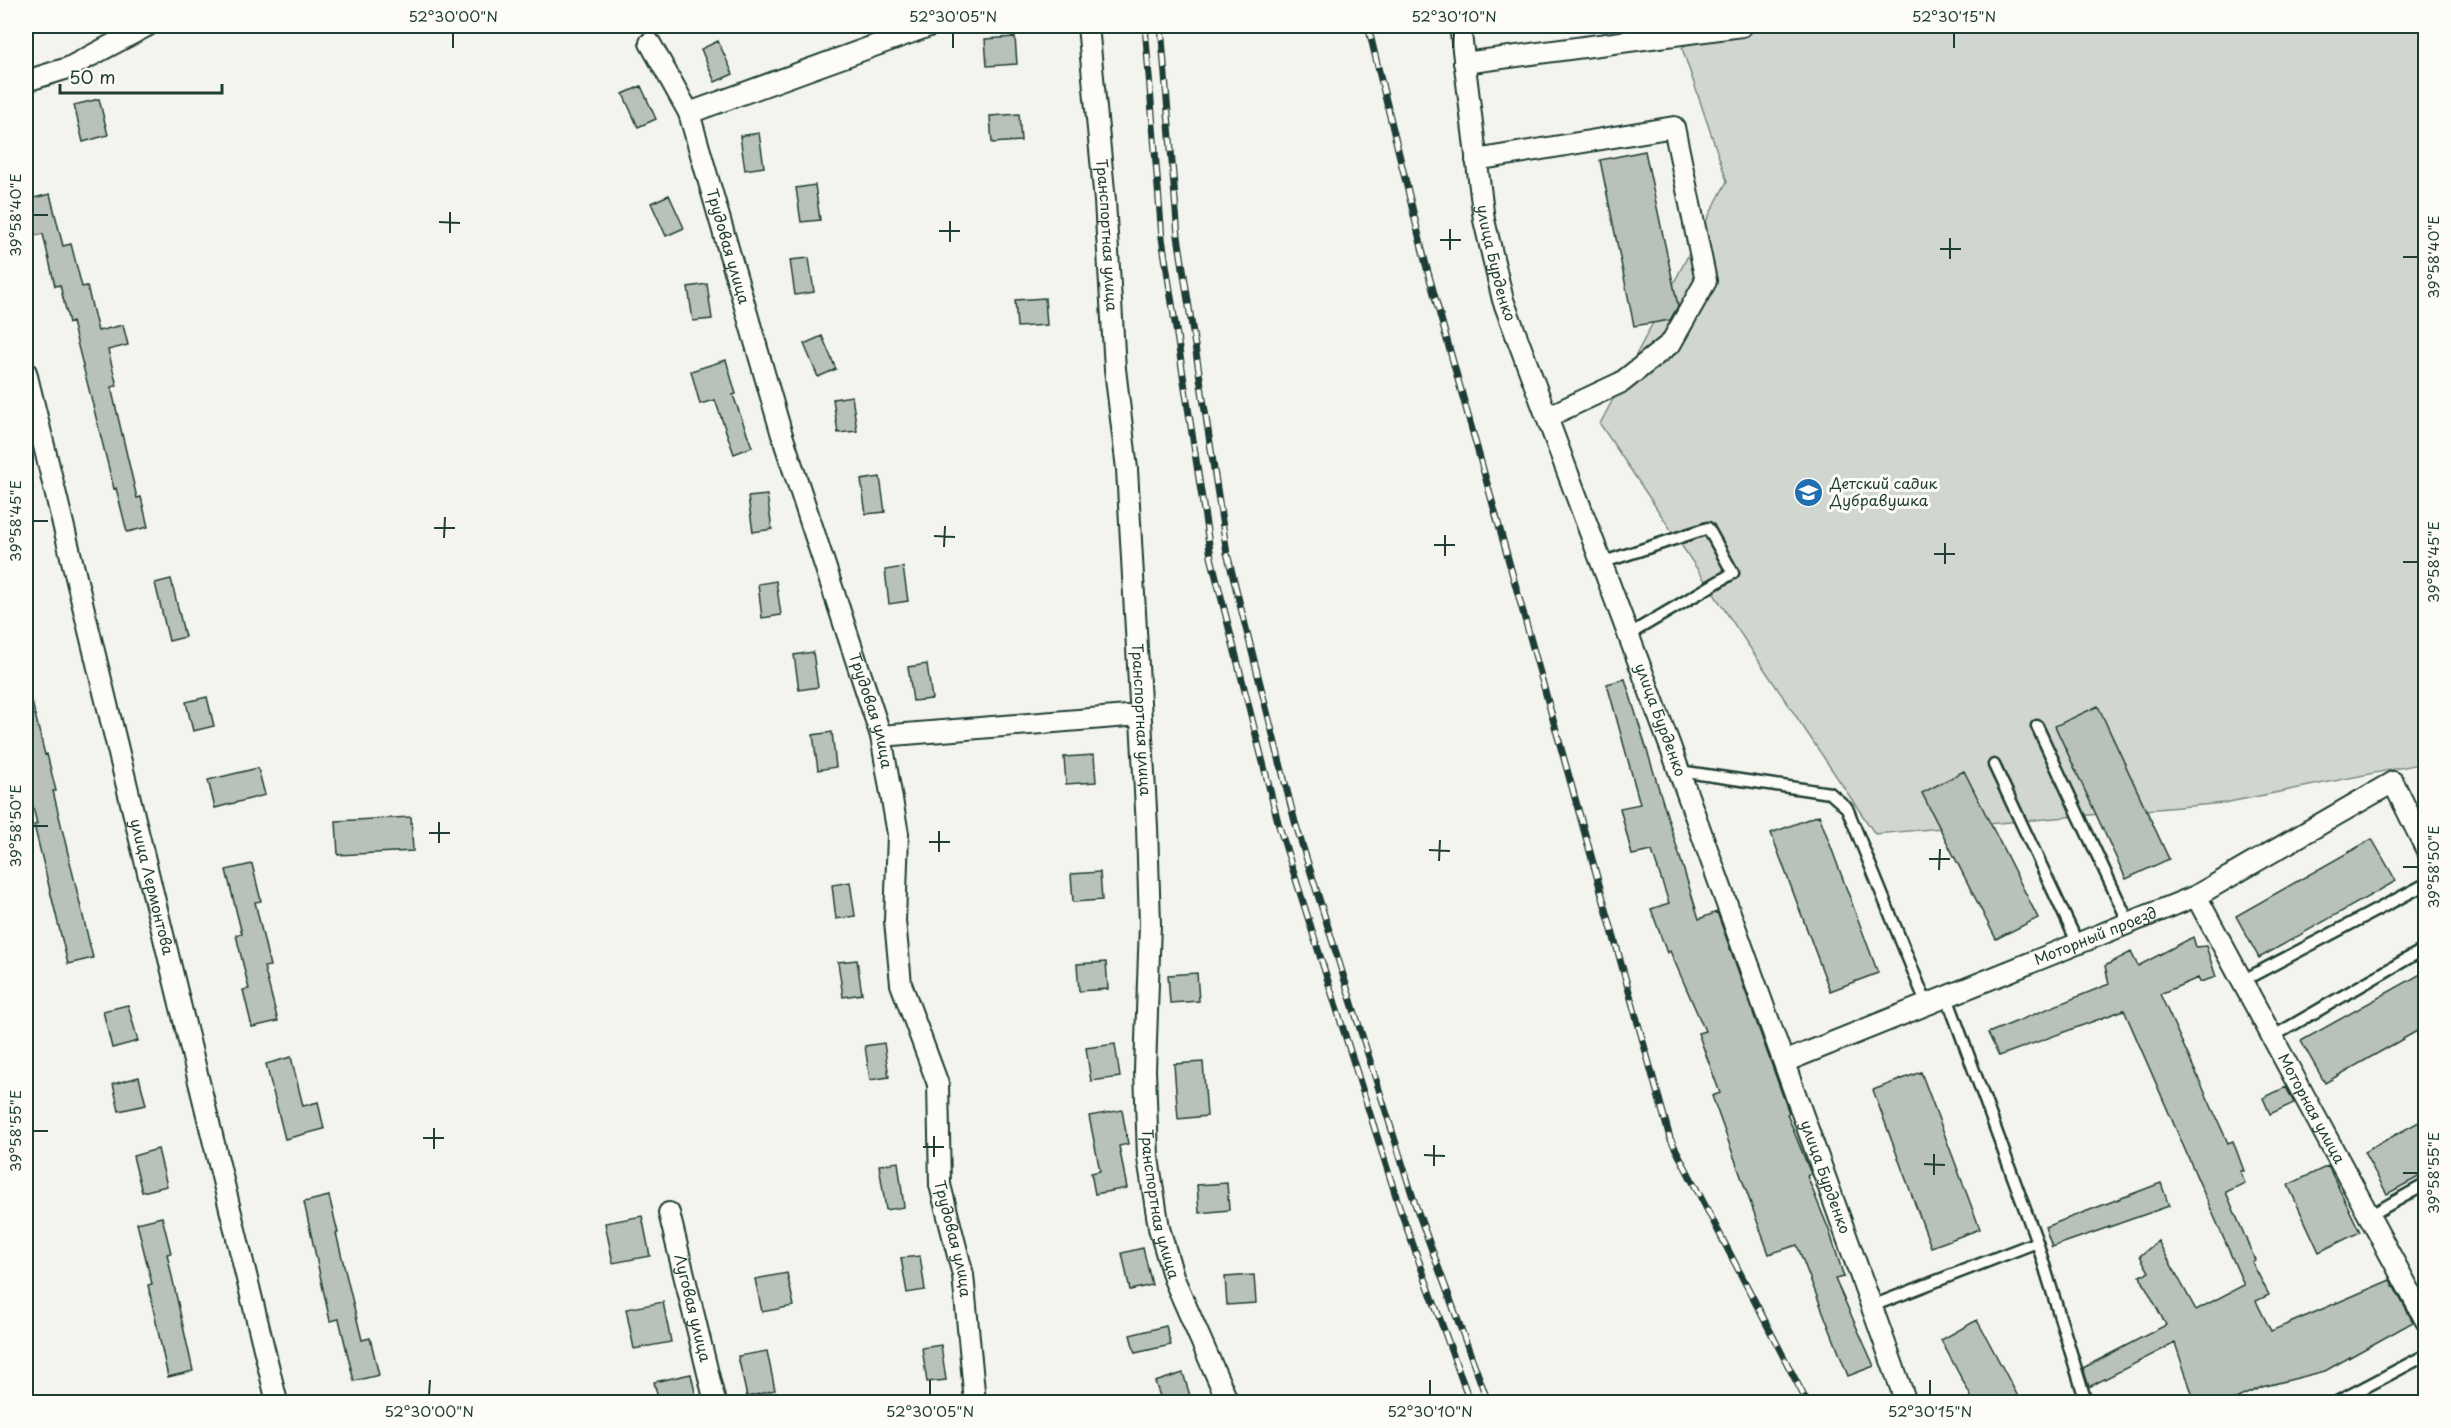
<svg xmlns="http://www.w3.org/2000/svg" width="2451" height="1428" font-family="'Playpen Sans',sans-serif">
	<style>
		.green { fill: #d1d6d1; stroke: #788a82; stroke-width: 1.5 }
		.building { fill: #b9c1bb; stroke: #1f3d34; stroke-width: 1.5 }
		.lines { fill: none; stroke-linecap: round; stroke-linejoin: round }
		.service-casing { stroke: #1f3d34; stroke-width: 15 }
		.minor-casing { stroke: #1f3d34; stroke-width: 24 }
		.service { stroke: #fdfcf7; stroke-width: 10 }
		.minor { stroke: #fdfcf7; stroke-width: 20 }
		.rail-casing { stroke: #1f3d34; stroke-width: 7 }
		.rail { stroke: #fdfcf7; stroke-width: 4.5; stroke-dasharray: 14; stroke-linecap: butt }
		.ticks { fill: none; stroke: #1f3d34; stroke-width: 2 }
		.labels { text-anchor: middle; stroke-width: 6; stroke-linejoin: round; paint-order: stroke }
		.street-label { font-size: 15px; fill: #1f3d34; stroke: #fdfcf7 }
		.poi-label { font-size: 15px; fill: #1f3d34; stroke: #fdfcf7; text-anchor: start }
		.neatline { fill: none; stroke: #1f3d34; stroke-width: 2 }
		.ticks-label { font-size: 15px; text-anchor: middle; fill: #1f3d34 }
	</style>
	<rect width="100%" height="100%" fill="#f4f4ef"/>
	<filter id="ink" filterUnits="userSpaceOnUse"><feTurbulence type="fractalNoise" baseFrequency=".0167" numOctaves="2"/><feDisplacementMap in="SourceGraphic" scale="12" xChannelSelector="R" yChannelSelector="G"/><feConvolveMatrix kernelMatrix="1 2 1 2 8 2 1 2 1" color-interpolation-filters="sRGB"/></filter>
	<g filter="url(#ink)">
		<path class="green" d="M1709,26h716v737l-201,40 -349,31 -275,-410 127,-243 -45,-133z"/>
		<path class="building" d="M1015,37l2,27 -30,2 -2,-27z
			M718,41l15,33 -18,8 -14,-33z
			M641,86l15,33 -18,8 -15,-33z
			M99,99l9,36 -25,7 -9,-37z
			M1019,114l2,27 -29,2 -2,-27z
			M759,133l5,34 -19,3 -5,-34z
			M1645,151l33,155 -8,14 -36,6 -34,-166z
			M815,185l5,35 -19,2 -5,-34z
			M50,194l13,52 8,-2 11,43 5,-1 11,45 25,-6 5,20 -20,5 9,36 -6,1 26,111 4,-1 7,30 -21,5 -11,-44 -2,1 -42,-167 -3,1 -9,-38 -5,1 -12,-52 -9,2 -8,-36z
			M669,195l15,33 -18,8 -15,-33z
			M809,258l5,34 -19,3 -5,-35z
			M707,284l5,35 -19,2 -5,-34z
			M1045,298l2,27 -30,2 -2,-27z
			M822,336l14,33 -18,8 -14,-33z
			M726,360l10,34 -3,1 19,52 -18,7 -19,-54 -15,4 -9,-33z
			M852,396l5,35 -19,2 -5,-34z
			M880,477l5,35 -19,2 -5,-34z
			M767,495l5,34 -19,3 -5,-35z
			M903,567l5,34 -19,3 -4,-34z
			M171,579l14,58 -16,4 -14,-58z
			M776,581l5,34 -19,3 -4,-34z
			M813,652l5,35 -19,3 -5,-35z
			M927,664l5,35 -19,2 -5,-34z
			M1625,679l74,240 18,-7 72,201 -2,1 24,60 -4,2 22,54 15,47 -9,2 39,87 -26,10 -51,-131 -28,9 -57,-158 8,-3 -22,-60 7,-2 -35,-80 -3,2 -16,-44 18,-6 -17,-52 -20,4 -12,-47 20,-4 -33,-120z
			M207,697l7,29 -21,5 -7,-29z
			M26,702h6l13,53 2,-1 9,37h-3l40,167 -25,6 -34,-139 3,-1 -11,-47z
			M2098,706l71,153 -43,20 -71,-153z
			M832,732l4,35 -18,3 -5,-35z
			M1094,755l2,27 -30,2 -2,-27z
			M258,768l7,27 -50,13 -7,-28z
			M1964,771l74,147 -42,21 -74,-146z
			M1819,815l59,158 -48,18 -59,-158z
			M411,817l2,34 -75,4 -2,-34z
			M2372,839l24,42 -137,77 -23,-42z
			M252,864l9,37 -6,1 15,64 -6,1 14,54 -26,6 -9,-37 6,-1 -13,-54 6,-1 -16,-64z
			M1100,872l2,28 -29,2 -2,-28z
			M850,882l5,34 -19,3 -4,-34z
			M2193,937l3,10 10,-1 10,31 -16,5 -2,-4 -38,16 68,149 5,-2 11,30h-4l5,12 -19,9 29,68 -3,2 17,33 -13,6 15,30 119,-51 23,42 -88,49 -63,16 -33,15h-34l-20,-59 -86,44 -6,-19 83,-43 -26,-49 9,-4 -9,-16 18,-15 38,69 48,-25 -120,-275 -125,46 -11,-23 121,-49 -4,-18 26,-14 7,14z
			M857,960l5,34 -19,3 -5,-35z
			M1106,962l2,27 -29,2 -2,-27z
			M2426,971v55l-101,57 -24,-42z
			M1197,973l2,28 -29,2 -2,-28z
			M128,1005l10,36 -26,7 -9,-37z
			M884,1043l5,34 -19,3 -5,-34z
			M1115,1044l5,33 -29,4 -5,-33z
			M291,1057l12,49 15,-4 6,27 -39,10 -19,-75z
			M1203,1062l4,54 -29,3 -4,-55z
			M1921,1072l59,157 -49,18 -58,-157z
			M139,1077l7,28 -27,6 -6,-27z
			M2286,1087l8,16 -24,11 -7,-16z
			M1122,1110l6,34 -9,2 8,42 -32,6 -4,-21 9,-2 -11,-55z
			M2426,1118v55l-39,21 -23,-42z
			M158,1149l9,37 -25,6 -9,-36z
			M898,1162l6,45 -18,3 -7,-45z
			M2328,1166l32,66 -41,20 -31,-67z
			M1227,1183l2,27 -30,3 -2,-28z
			M2161,1183l8,23 -117,41 -7,-20z
			M329,1196l9,37h-2l26,107 8,-2 9,37 -25,6 -15,-62 -9,2 -26,-119z
			M642,1216l8,40 -37,7 -8,-40z
			M162,1217l9,36 -4,1 26,117 -25,6 -20,-92 4,-1 -15,-61z
			M1143,1248l9,37 -22,5 -8,-37z
			M920,1256l5,34 -18,3 -6,-35z
			M787,1273l7,33 -32,6 -7,-33z
			M1254,1275l2,28 -29,2 -2,-28z
			M663,1302l8,40 -37,7 -8,-40z
			M1977,1320l44,82h-47l-33,-62z
			M1166,1326l5,19 -36,8 -5,-18z
			M941,1345l5,35 -19,2 -5,-34z
			M767,1351l8,39 -28,7 -9,-41z
			M1183,1373l8,26 -10,3h-19l-7,-20z
			M691,1374l6,28h-38l-5,-20z"/>
		<g class="lines">
			<defs>
				<path id="service" d="M1601,563l107,-35 25,45 -105,62
					M2037,726l92,197
					M1994,765l84,179
					M1679,771l151,22 17,15 80,197
					M2242,981l184,-97
					M1947,997l90,245 49,160
					M2272,1037l154,-89
					M2369,1216l57,-32
					M1872,1306l165,-64
					M2337,1402l89,-47"/>
				<g id="minor">
					<path id="s1" d="M1088,26l17,175 10,168 12,100 20,358 3,97 -5,146 3,88 11,70 15,51 54,123"/>
					<path id="s2" d="M1460,26l24,194 19,80 167,446 236,656"/>
					<path id="s3" d="M650,43l39,70 93,322 99,301 17,98 -3,87 6,63 37,100 2,101 23,90 12,127"/>
					<path d="M1464,63l278,-37"/>
					<path d="M26,81l42,-13 79,-42"/>
					<path d="M689,113l240,-87"/>
					<path d="M1476,160l198,-33 32,154 -35,62 -49,39 -75,35"/>
					<path id="s4" d="M26,372l251,1030"/>
					<path d="M881,736l259,-21"/>
					<path id="s5" d="M2196,896l230,425"/>
					<path id="s6" d="M1784,1062l412,-166 197,-114 33,67"/>
					<path id="s7" d="M669,1213l46,189"/>
				</g>
			</defs>
			<use href="#service" class="service-casing"/>
			<use href="#minor" class="minor-casing"/>
			<use href="#service" class="service"/>
			<use href="#minor" class="minor"/>
			<defs>
				<path id="rail" d="M1145,26l17,212 49,319 68,269 121,383 70,193
					M1161,26l17,210 49,317 68,269 120,382 73,198
					M1368,26l58,239 244,873 137,264"/>
			</defs>
			<use href="#rail" class="rail-casing"/>
			<use href="#rail" class="rail"/>
		</g>
	</g>
	<path class="ticks" d="M453,48v-15M953,48v-15M1453,48l1,-15M1954,48v-15M33,215h15M439,222l21,1M939,231h21M450,233v-21M1440,240h21M950,242v-21M1940,249h21M1450,250v-21M2403,257h15M1950,259v-21M33,521h15M434,528h21M934,536l21,1M444,538l1,-21M1434,545h21M944,547l1,-21M1934,554h21M1445,556v-21M2403,562h15M1945,564v-21M33,826h15M429,833h21M929,842h21M439,843v-21M1429,850l21,1M939,852v-21M1929,859h21M1439,861l1,-21M2403,867h15M1939,870l1,-21M33,1131h15M423,1138h21M923,1147h21M434,1149v-21M1424,1155l21,1M934,1157v-21M1924,1164l21,1M1434,1166v-21M2403,1173h15M1934,1175v-21M429,1395l1,-15M930,1395v-15M1430,1395v-15M1930,1395v-15"/>
	<defs>
		<symbol id="school-disc" viewBox="-11 -11 22 22"><circle r="9.5" fill="#1f6fb2" stroke="#fdfcf7"/><path d="M0-5L7-2L0 1L-7-2ZM-4 1L0 2.5L4 1V4Q0 6-4 4Z" fill="#fff"/></symbol>
	</defs>
	<g fill-rule="evenodd">
		<use href="#school-disc" x="1792" y="476" width="33" height="33"/>
	</g>
	<g class="labels">
		<g class="street-label">
			<text dy="5" stroke="none"><textPath href="#s1" startOffset="210">Транспортная улица</textPath></text>
			<text dy="5" stroke="none"><textPath href="#s3" startOffset="219">Трудовая улица</textPath></text>
			<text dy="5" stroke="none"><textPath href="#s2" startOffset="240">улица Бурденко</textPath></text>
			<text dy="5" stroke="none"><textPath href="#s3" startOffset="705">Трудовая улица</textPath></text>
			<text dy="5" stroke="none"><textPath href="#s1" startOffset="696">Транспортная улица</textPath></text>
			<text dy="5" stroke="none"><textPath href="#s2" startOffset="726">улица Бурденко</textPath></text>
			<text dy="5" stroke="none"><textPath href="#s4" startOffset="530">улица Лермонтова</textPath></text>
			<text dy="5" stroke="none"><textPath href="#s6" startOffset="336">Моторный проезд</textPath></text>
			<text dy="5" stroke="none"><textPath href="#s5" startOffset="242">Моторная улица</textPath></text>
			<text dy="5" stroke="none"><textPath href="#s2" startOffset="1212">улица Бурденко</textPath></text>
			<text dy="5" stroke="none"><textPath href="#s1" startOffset="1182">Транспортная улица</textPath></text>
			<text dy="5" stroke="none"><textPath href="#s3" startOffset="1245">Трудовая улица</textPath></text>
			<text dy="5" stroke="none"><textPath href="#s7" startOffset="98">Луговая улица</textPath></text>
		</g>
		<g class="poi-label">
			<text x="1830" y="489">Детский садик<tspan x="1830" dy="17">Дубравушка</tspan></text>
		</g>
	</g>
	<rect width="2451" height="1428" fill="none" stroke="#fdfcf7" stroke-width="66"/>
	<path d="M60 84v9h162v-9" fill="none" stroke="#1f3d34" stroke-width="3"/>
	<text x="69" y="84" font-size="18" fill="#1f3d34" stroke="#fdfcf7" stroke-width="4.5" paint-order="stroke">50 m</text>
	<rect x="33" y="33" width="2385" height="1362" class="neatline"/>
	<g class="ticks-label">
		<text x="453" y="22">52°30'00"N</text>
		<text x="953" y="22">52°30'05"N</text>
		<text x="1454" y="22">52°30'10"N</text>
		<text x="1954" y="22">52°30'15"N</text>
		<text transform="translate(16 215) rotate(-90)" y="5">39°58'40"E</text>
		<text transform="translate(2434 257) rotate(-90)" y="5">39°58'40"E</text>
		<text transform="translate(16 521) rotate(-90)" y="5">39°58'45"E</text>
		<text transform="translate(2434 562) rotate(-90)" y="5">39°58'45"E</text>
		<text transform="translate(16 826) rotate(-90)" y="5">39°58'50"E</text>
		<text transform="translate(2434 867) rotate(-90)" y="5">39°58'50"E</text>
		<text transform="translate(16 1131) rotate(-90)" y="5">39°58'55"E</text>
		<text transform="translate(2434 1173) rotate(-90)" y="5">39°58'55"E</text>
		<text x="429" y="1417">52°30'00"N</text>
		<text x="930" y="1417">52°30'05"N</text>
		<text x="1430" y="1417">52°30'10"N</text>
		<text x="1930" y="1417">52°30'15"N</text>
	</g>
</svg>
